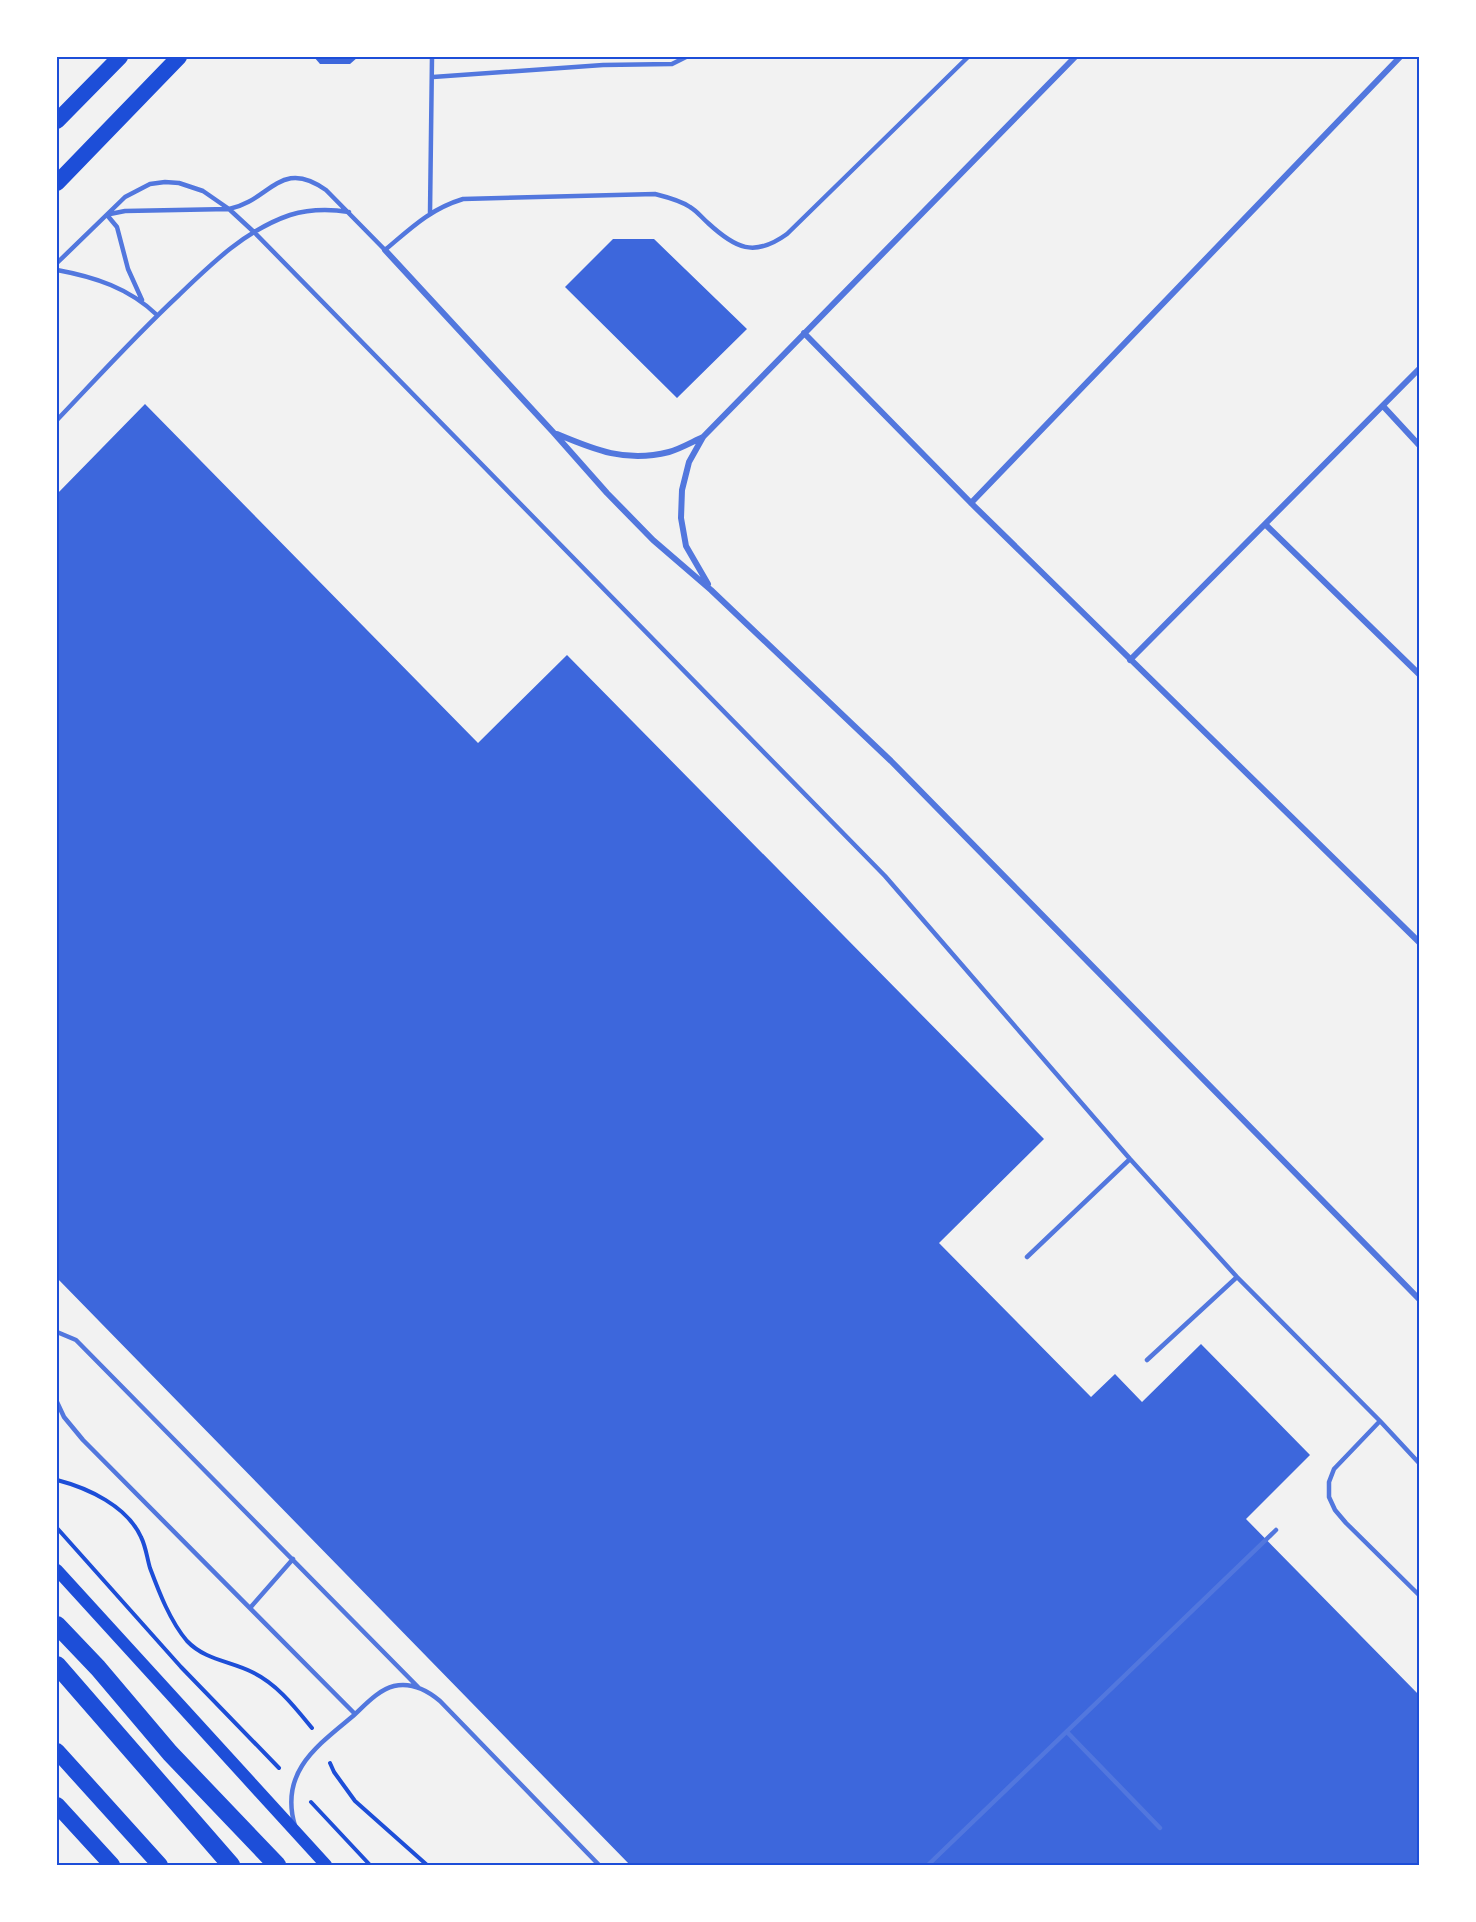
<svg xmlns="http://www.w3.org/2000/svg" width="1476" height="1922" font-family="Lato,sans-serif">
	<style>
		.building { fill: #3d67dc }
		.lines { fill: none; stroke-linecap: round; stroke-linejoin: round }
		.path { stroke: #1d4ed8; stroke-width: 4 }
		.service { stroke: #5277de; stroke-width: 4.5 }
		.minor { stroke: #5277de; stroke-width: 6 }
		.secondary { stroke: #1d4ed8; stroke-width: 12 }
		.trunk { stroke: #1d4ed8; stroke-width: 16 }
		.motorway { stroke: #1d4ed8; stroke-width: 18 }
		.neatline { fill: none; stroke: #1d4ed8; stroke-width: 2 }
	</style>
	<rect width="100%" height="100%" fill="#f2f2f2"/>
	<path class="building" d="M314,57h44l-8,7h-30z
		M613,239h41l93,90 -70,69 -112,-111z
		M145,404l333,339 89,-88 477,484 -105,104 152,154 24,-23 27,28 59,-58 109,111 -64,64 173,176v170h-789l-573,-587v-784z"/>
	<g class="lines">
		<path class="path" d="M57,1480c31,8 70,26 84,57 5,10 6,21 9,31 9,24 20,53 37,73 18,19 43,20 65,31 25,12 42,34 60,56
			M57,1528l124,139 98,101
			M330,1763l4,9 21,29 72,64
			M311,1802l59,63"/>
		<path class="service" d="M433,77l170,-12 69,-1 14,-7
			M430,213l2,-156
			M110,214l15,-3 104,-2c41,-8 51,-52 97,-19l59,60c26,-22 45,-41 78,-51l192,-5c12,3 25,6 35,13 7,4 12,11 18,16 27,25 46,35 79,11l181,-177
			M107,215l10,12 11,42 14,31
			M57,263l68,-66 25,-13 15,-2 14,1 24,8 26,18 26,24 630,643 245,283 107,118 143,144 39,42
			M57,270c38,7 72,18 100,45
			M57,420c40,-42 79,-85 122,-125 33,-32 67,-65 111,-80 20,-6 39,-6 59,-3
			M1027,1257l103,-98
			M57,1332l19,8 342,347
			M1147,1360l90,-83
			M57,1402l7,15 19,23 272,274
			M1380,1421l-46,48 -5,13v15l6,13 11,13 73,72
			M250,1608l43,-49
			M1067,1732l93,96
			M295,1826c-16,-54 22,-80 58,-110 12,-11 25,-26 41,-30 18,-4 33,4 46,15l159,164
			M928,1865l348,-335"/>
		<path class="minor" d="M385,250l168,182 54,61 46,47 58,50 180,171 528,538
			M804,333l167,170 448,439
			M1383,406l36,39
			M557,434c38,16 69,29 112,18 11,-3 23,-10 34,-15
			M971,503l429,-446
			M1266,525l153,149
			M708,584l-22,-38 -5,-28 1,-28 7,-28 14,-25 372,-380
			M1130,660l289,-291"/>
		<path class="secondary" d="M57,1570l269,295"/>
		<path class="trunk" d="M57,121l63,-64
			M57,183l122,-126
			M57,1751l103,114
			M57,1805l55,60"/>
		<path class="motorway" d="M57,1625l41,43 72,85 107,112
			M57,1665l174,200"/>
	</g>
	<rect width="1476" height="1922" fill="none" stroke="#ffffff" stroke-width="117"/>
	<rect x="58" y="58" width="1360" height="1806" class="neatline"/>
</svg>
